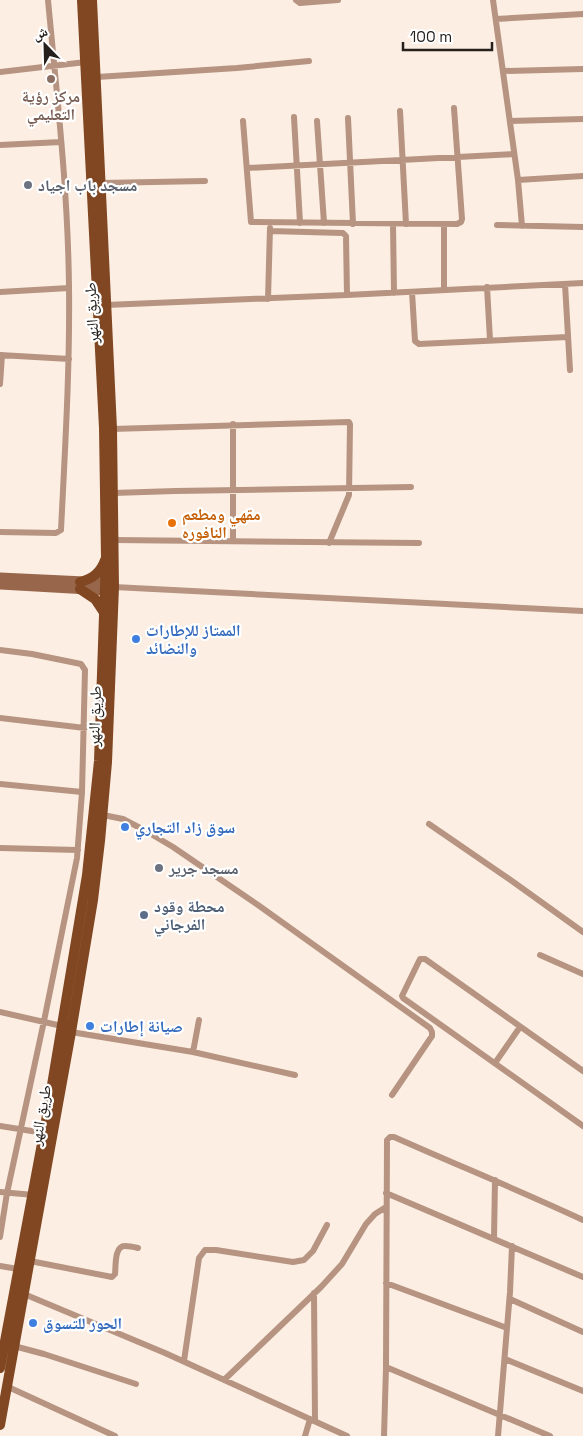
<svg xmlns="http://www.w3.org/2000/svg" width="583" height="1436" font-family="'Space Grotesk','Noto Naskh Arabic',sans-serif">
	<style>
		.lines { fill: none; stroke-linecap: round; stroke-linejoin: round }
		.street { stroke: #b69481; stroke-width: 6 }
		.secondary { stroke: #98674b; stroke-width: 9 }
		.primary { stroke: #804722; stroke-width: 10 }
		.education-dot { fill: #8d6e63; stroke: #fff; stroke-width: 2 }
		.worship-dot { fill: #6b7280; stroke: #fff; stroke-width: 2 }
		.food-dot { fill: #e8710a; stroke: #fff; stroke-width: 2 }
		.shop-dot { fill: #3f7fe0; stroke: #fff; stroke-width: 2 }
		.service-dot { fill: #5c6f8a; stroke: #fff; stroke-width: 2 }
		.labels { text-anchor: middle; stroke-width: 4.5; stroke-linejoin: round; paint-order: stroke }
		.education-label { font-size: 16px; font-weight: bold; fill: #785e54; stroke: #fff }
		.worship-label { font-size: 16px; font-weight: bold; fill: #5b616d; stroke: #fff; text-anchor: start }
		.street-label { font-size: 16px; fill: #25201c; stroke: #fff }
		.food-label { font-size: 16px; font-weight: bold; fill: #c56008; stroke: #fff; text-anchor: start }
		.shop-label { font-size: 16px; font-weight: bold; fill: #366cbe; stroke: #fff; text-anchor: start }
		.service-label { font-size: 16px; font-weight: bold; fill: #4e5e75; stroke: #fff; text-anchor: start }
	</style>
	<rect width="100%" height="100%" fill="#fceee3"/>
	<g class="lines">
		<path class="street" d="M296,0l4,3 38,-3
			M493,0l25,180 4,46
			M496,19l87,-5
			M504,71l79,-2
			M0,72l86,-10
			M97,77l140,-9 72,-7
			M400,111l6,113
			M294,117l6,106
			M348,118l5,106
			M243,121l8,101 206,2 4,-2 1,-3 -8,-111
			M317,121l7,102
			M510,121l73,-2
			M0,145l61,-3
			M247,168l267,-14
			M518,180l65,-4
			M101,183l104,-2
			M393,224l1,69
			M497,225l86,2
			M270,231l73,2 3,3 1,59
			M565,284l5,86
			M487,287l3,53
			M444,290v-66
			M0,292l69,-4
			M412,292l3,49 4,3 149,-7
			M268,299l2,-71
			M106,305l241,-10 236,-12
			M0,355l69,4
			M0,384l2,-29
			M233,424v117
			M112,429l237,-7 1,2 -1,71 -20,48
			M113,493l62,-2 236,-4
			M0,532l56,1 5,-3c4,-81 9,-162 8,-243 -1,-96 -12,-191 -21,-287
			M114,540l305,3
			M114,587l469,24
			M0,650l32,4 49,10 4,6 -3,122 -5,66 -33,163 -37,172 -7,44
			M0,718l85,10
			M0,784l82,8
			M103,815l20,4 23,12 27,16 85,58 172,123 2,4v4l-40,59
			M429,824l83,57 71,51
			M0,848l78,2
			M540,955l43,19
			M0,1012l62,14
			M71,1032l122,20 102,23
			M193,1052l6,-32
			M495,1063l25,-36
			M583,1071l-158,-112h-5l-18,37 1,2 180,128
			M0,1126l44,7
			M0,1192l34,3
			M386,1193l197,84
			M494,1239l1,-59
			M30,1261l82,16 3,-3c1,-8 -1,-28 10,-28 4,0 9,1 13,2
			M0,1266l18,3
			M386,1283l121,45
			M314,1293l1,128
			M24,1294l141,59 182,83
			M510,1299l73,33
			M14,1346l30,8 92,30
			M505,1359l78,32
			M184,1361l15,-103 6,-8h11l77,12 11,-2 9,-9 14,-26
			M386,1367l164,69
			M224,1380l97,-93 21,-23 24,-40 9,-10 11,-7
			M6,1386l109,50
			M305,1436l5,-17
			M384,1436l2,-69 1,-227 3,-3h4c63,28 127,54 189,83
			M498,1436l12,-144 2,-46"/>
		<path class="secondary" d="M0,577l106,5
			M0,585l106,6"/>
		<path class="primary" d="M80,582c13,-3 21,-10 25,-22
			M80,589l15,10 10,15
			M0,1368l44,-235 43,-258 12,-114 7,-204 -2,-129 -22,-428
			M0,1425l71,-393 22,-132 7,-59 7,-79 7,-175 -2,-158 -20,-429"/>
	</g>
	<circle class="education-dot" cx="51" cy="79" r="5"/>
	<g class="worship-dot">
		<circle cx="28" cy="185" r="5"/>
		<circle cx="159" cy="868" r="5"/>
	</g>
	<circle class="food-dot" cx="172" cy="523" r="5"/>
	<g class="shop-dot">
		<circle cx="136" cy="639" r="5"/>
		<circle cx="125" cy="827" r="5"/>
		<circle cx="90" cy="1026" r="5"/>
		<circle cx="33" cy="1323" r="5"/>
	</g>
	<circle class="service-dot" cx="144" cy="915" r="5"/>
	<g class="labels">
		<g class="education-label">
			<text x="51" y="102">مركز رؤية<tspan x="51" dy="18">التعليمي</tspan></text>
		</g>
		<g class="worship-label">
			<text x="38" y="191">مسجد باب اجياد</text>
			<text x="169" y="874">مسجد جرير</text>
		</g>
		<g class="street-label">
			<text transform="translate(91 313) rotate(-93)" y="6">طريق النهر</text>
			<text transform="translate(94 716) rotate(-88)" y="6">طريق النهر</text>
			<text transform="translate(40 1115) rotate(-80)" y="6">طريق النهر</text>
		</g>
		<g class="food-label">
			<text x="182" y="520">مقهي ومطعم<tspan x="182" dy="18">النافوره</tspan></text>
		</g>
		<g class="shop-label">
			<text x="146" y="636">الممتاز للإطارات<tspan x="146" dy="18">والنضائد</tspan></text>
			<text x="135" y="833">سوق زاد التجاري</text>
			<text x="100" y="1032">صيانة إطارات</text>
			<text x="43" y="1329">الحور للتسوق</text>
		</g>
		<g class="service-label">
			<text x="154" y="912">محطة وقود<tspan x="154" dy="18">الفرجاني</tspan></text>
		</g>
	</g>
	<g transform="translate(45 45) rotate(337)" stroke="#ffffff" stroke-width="4" paint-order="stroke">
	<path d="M0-4L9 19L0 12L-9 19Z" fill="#25201c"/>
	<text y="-8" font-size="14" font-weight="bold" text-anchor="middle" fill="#25201c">ش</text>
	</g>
	<path d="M403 42v8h89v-8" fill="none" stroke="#25201c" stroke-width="2.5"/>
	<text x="410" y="42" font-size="15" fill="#25201c" stroke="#ffffff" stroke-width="4" paint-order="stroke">100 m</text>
</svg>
